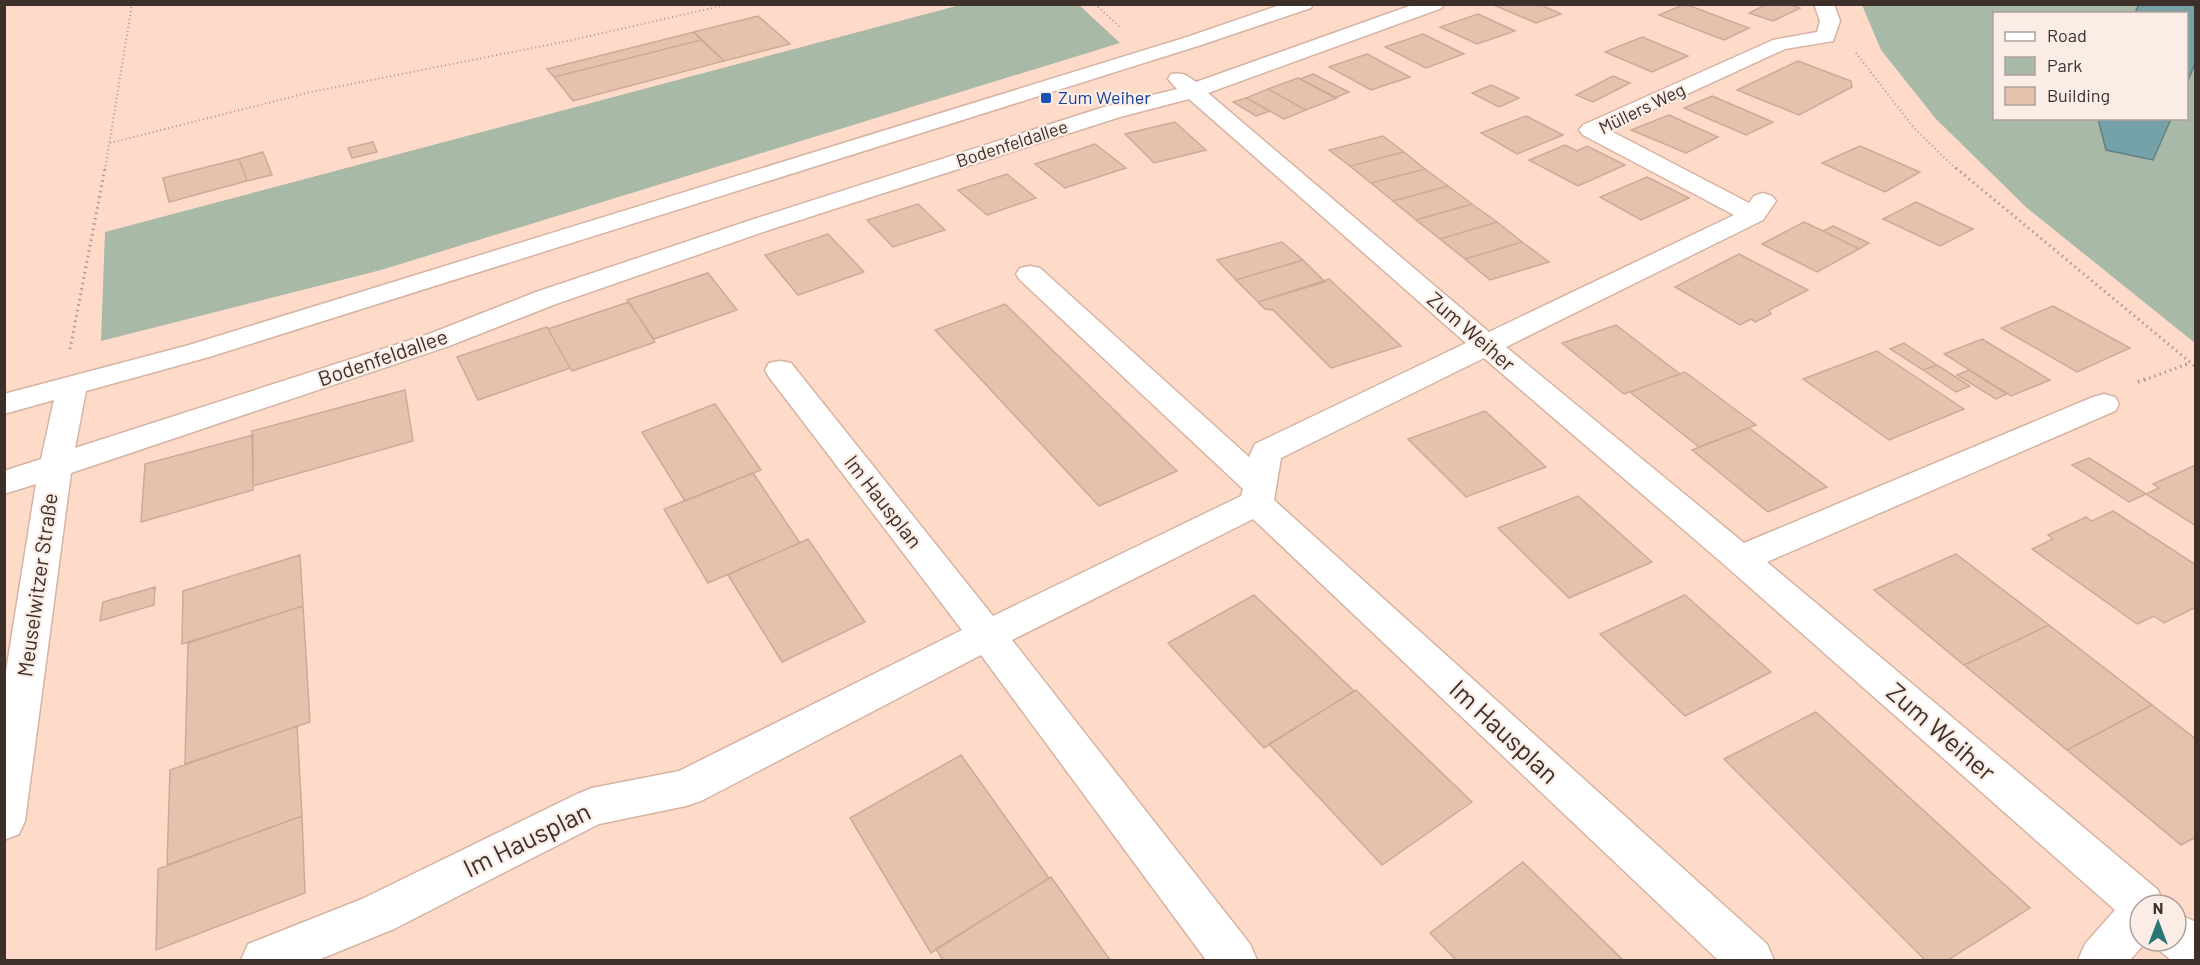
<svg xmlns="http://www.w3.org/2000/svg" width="2200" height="965" font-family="Barlow,sans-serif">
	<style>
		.green { fill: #a8b9a8 }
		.water { fill: #75a2a9; stroke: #648083; stroke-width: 1.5 }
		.building { fill: #e5c2ad; stroke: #cbab97; stroke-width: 1.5 }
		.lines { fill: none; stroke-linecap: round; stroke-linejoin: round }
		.minor-casing { stroke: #d6b3a3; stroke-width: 3 }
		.path-far2 { stroke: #b09588; stroke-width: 2; stroke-dasharray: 1 3; stroke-linecap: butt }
		.path-far1 { stroke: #b09588; stroke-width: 3; stroke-dasharray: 1.5 4; stroke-linecap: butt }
		.path { stroke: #b09588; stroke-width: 4; stroke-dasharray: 1.5 4.5; stroke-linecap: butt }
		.minor { fill: #fff; fill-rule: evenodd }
		.transit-dot { fill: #1a4fb4; stroke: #fbece5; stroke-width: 2 }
		.labels { text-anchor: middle; stroke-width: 4.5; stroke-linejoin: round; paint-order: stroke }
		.far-transit-label { font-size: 18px; fill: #164399; stroke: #fbece5; text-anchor: start }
		.far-street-label { font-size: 18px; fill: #3d2f29; stroke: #fbece5 }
		.street-label { font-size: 21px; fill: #3d2f29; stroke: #fbece5 }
		.near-street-label { font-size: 26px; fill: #3d2f29; stroke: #fbece5 }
	</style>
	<rect width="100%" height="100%" fill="#fedac9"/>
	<path class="green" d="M960,5h119l41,38 -739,227 -280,71 4,-109z
		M1862,5h277l-4,8 -141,1v104l104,1 8,31 47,10 18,-41 15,-1 1,-35 8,-20v280l-168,-135 -91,-89 -55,-69z"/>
	<path class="water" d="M2139,4l56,1v58l-8,20 -1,-69 -51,-1z
		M2098,119v-1l73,1 -18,41 -47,-10z"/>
	<path class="building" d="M1501,4h38l22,10 -25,9 -40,-17z
		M1685,4l64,24 -25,12 -65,-25z
		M1767,4h22l11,4 -27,13 -24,-8z
		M1478,14l37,17 -38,13 -37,-17z
		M758,16l32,28 -66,17 -30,-29z
		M694,32l7,8 -147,37 -7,-8z
		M1423,34l41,20 -38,14 -41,-21z
		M1642,37l46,19 -36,16 -47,-20z
		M701,40l23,21 -151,40 -19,-24z
		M1367,54l43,23 -39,13 -42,-23z
		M1798,61l53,20 1,6 -53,28 -62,-25z
		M1313,74l36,18 -14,6 -35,-19z
		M1613,76l17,7 -37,19 -17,-7z
		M1298,78l2,1 37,19 -31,12 -38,-21z
		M1491,85l28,13 -20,9 -27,-14z
		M1268,89l38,21 -22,9 -38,-21z
		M1712,96l61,26 -27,13 -62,-27z
		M1246,98l24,13 -14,5 -23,-14z
		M1669,115l49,22 -32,16 -55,-23z
		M1526,116l37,19 -46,19 -36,-21z
		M1175,122l31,28 -52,13 -29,-29z
		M1383,136l21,16 -54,14 -21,-16z
		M373,142l4,10 -25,6 -4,-10z
		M1095,144l31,24 -61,20 -30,-24z
		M1565,145l12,6 10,-5 38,19 -47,21 -49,-26z
		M1860,146l60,26 -35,20 -63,-29z
		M263,152l9,23 -25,6 -8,-22z
		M1404,152l21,17 -54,14 -21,-17z
		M239,159l8,22 -78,21 -6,-24z
		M1425,169l23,17 -55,15 -22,-18z
		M1007,174l29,24 -49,17 -29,-25z
		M1647,177l42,21 -48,22 -41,-23z
		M1448,186l24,18 -56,16 -23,-19z
		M1916,202l57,27 -33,17 -57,-27z
		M918,204l27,26 -52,17 -26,-27z
		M1472,204l25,18 -57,17 -24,-19z
		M1497,222l25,20 -57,17 -25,-20z
		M1804,222l19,9 36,18 -42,23 -55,-28z
		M1833,226l36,17 -10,6 -36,-18z
		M828,234l36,38 -66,23 -33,-40z
		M1282,242l21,18 -67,20 -19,-20z
		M1522,242l27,20 -59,18 -25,-21z
		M1739,254l69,36 -39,20 2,4 -16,8 -4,-3 -11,6 -65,-38z
		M1303,260l22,22 -67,20 -22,-22z
		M708,273l29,37 -83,29 -27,-39z
		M1329,279l72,67 -70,22 -58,-58 -8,-1 -7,-7z
		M629,302l26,40 -83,29 -24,-42z
		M1005,304l172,167 -78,35 -164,-176z
		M2053,306l77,42 -53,24 -76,-44z
		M1616,325l64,49 -56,20 -62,-51z
		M547,327l23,41 -92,32 -21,-43z
		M1982,339l68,41 -39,16 -67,-42z
		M1904,343l33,22 -14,5 -33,-21z
		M1877,351l87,58 -75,31 -86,-61z
		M1937,365l33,21 -14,6 -33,-22z
		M1969,370l38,24 -11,5 -39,-24z
		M1685,372l71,53 -57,22 -69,-55z
		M405,390l8,51 -160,45 -1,-55z
		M715,404l46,66 -76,31 -43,-69z
		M1485,411l61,56 -80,30 -58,-58z
		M1749,428l78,59 -59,25 -76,-62z
		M253,435v55l-112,32 4,-58z
		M2089,458l57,36 -17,8 -57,-37z
		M2196,465v61l-50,-32 13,-6 -6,-4z
		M753,473l47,70 -92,40 -44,-74z
		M1578,496l74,66 -83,36 -71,-70z
		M2113,511l83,54v42l-32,16 -10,-7 -17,8 -105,-75 21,-10 -5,-4 38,-18 6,4z
		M808,539l57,83 -83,40 -54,-87z
		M1956,554l93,71 -85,40 -90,-75z
		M300,555l3,51 -121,38 1,-53z
		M155,587l-1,18 -54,16 3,-19z
		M1254,595l100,96 -90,57 -96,-105z
		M1685,595l86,77 -86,44 -85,-82z
		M303,606l7,116 -125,42 3,-121z
		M2049,625l103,80 -85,45 -103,-85z
		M1356,690l116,112 -90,63 -113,-121z
		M2152,705l44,34v98l-15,8 -114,-95z
		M1816,712l214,196 -82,52h-23l-201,-201z
		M297,726l5,90 -135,49 3,-95z
		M961,755l88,123 -118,75 -81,-135z
		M302,816l3,77 -149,57 2,-81z
		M1523,862l100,98h-167l-26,-27z
		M1051,877l59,83h-167l-7,-11z"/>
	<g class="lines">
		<defs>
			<path id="minor" d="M1283,4h30l-2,4 -110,37 -992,312 -123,34 -11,57 354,-114 107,-42 215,-72 353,-113 69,-17 4,-1 -9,-10 3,-5c12,-2 16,1 25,8l219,-78h29l-2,4 -234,85 281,239 245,-117 -151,-80 -4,-5 4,-5 190,-85 44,-8 3,-11 -6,-17h20l6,17 -7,20 -48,8 -176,81 140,73 5,-7 9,-3 9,3 4,5 -13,19 -257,127 238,196 349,-146 11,-3 11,3 4,7 -4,7 -348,151 391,328 6,15h-24v36h7l-17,19h-52l7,-16 30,-34 -387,-342 -244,-210 -203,100 -7,42 493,444 7,16h-56l-465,-441 -241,121 238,304 7,16h-51l-225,-305 -280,146 -15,5 -87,18 -205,105 -76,31h-77l7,-16 114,-45 215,-105 15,-6 87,-17 283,-141 -193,-253 -4,-7 4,-7 11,-2 11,2 202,253 248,-120 2,-7 -223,-209 -4,-6 4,-6 10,-2 10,2 209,189 6,-13 211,-101 -277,-244 -69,18 -351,113 -213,74 -107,42 -378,127 -46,348 -6,13 -15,6v-156l32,-200 -32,10v-23l37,-12 13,-59 -50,14v-20l185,-49 998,-308z
				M2176,913l20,9v38h-25l-11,-9 -4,-10h20z"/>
		</defs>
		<use href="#minor" class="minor-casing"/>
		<path class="path-far2" d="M1095,4l26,24
			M1856,53l58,75 43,42
			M110,143l201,-51 257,-51 162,-37
			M105,170l27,-166"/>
		<path class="path-far1" d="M1956,168l240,199
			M70,349l35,-181
			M2144,380l46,-17"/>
		<path class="path" d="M2138,382l10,-4"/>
		<use href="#minor" class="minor"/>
	</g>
	<rect class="transit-dot" x="1040" y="92" width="12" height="12" rx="3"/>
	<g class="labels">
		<g class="far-transit-label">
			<text x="1058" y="104">Zum Weiher</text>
		</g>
		<g class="far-street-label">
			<text transform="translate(1642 109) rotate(-26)" y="6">Müllers Weg</text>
			<text transform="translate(1012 144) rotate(-18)" y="6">Bodenfeldallee</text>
		</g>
		<g class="street-label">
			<text transform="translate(1471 332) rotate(41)" y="7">Zum Weiher</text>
			<text transform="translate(383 358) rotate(-19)" y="7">Bodenfeldallee</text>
			<text transform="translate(883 502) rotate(52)" y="7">Im Hausplan</text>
			<text transform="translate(38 585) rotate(-82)" y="7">Meuselwitzer Straße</text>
		</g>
		<g class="near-street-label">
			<text transform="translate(1504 732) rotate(43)" y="9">Im Hausplan</text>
			<text transform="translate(1941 732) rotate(41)" y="9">Zum Weiher</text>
			<text transform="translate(527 840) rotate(-26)" y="9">Im Hausplan</text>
		</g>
	</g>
	<rect width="2200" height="965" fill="none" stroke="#3d2f29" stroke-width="12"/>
	<rect x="1993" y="12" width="195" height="108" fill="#fbece5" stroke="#afa09a" stroke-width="1.5"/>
	<rect x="2005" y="32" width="30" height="9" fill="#ffffff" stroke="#afa09a" stroke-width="1.5"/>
	<text x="2047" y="42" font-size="18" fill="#3d2f29">Road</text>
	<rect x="2005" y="57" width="30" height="18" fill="#a8b9a8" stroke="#afa09a" stroke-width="1.5"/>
	<text x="2047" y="72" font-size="18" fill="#3d2f29">Park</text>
	<rect x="2005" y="87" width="30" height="18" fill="#e5c2ad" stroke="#afa09a" stroke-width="1.5"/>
	<text x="2047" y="102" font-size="18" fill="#3d2f29">Building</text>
	<g transform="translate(2158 923)"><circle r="28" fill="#fbece5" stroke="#afa09a" stroke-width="1.5"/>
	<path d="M0-4.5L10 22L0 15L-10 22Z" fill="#2b7579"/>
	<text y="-9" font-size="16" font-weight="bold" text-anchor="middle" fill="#3d2f29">N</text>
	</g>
</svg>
